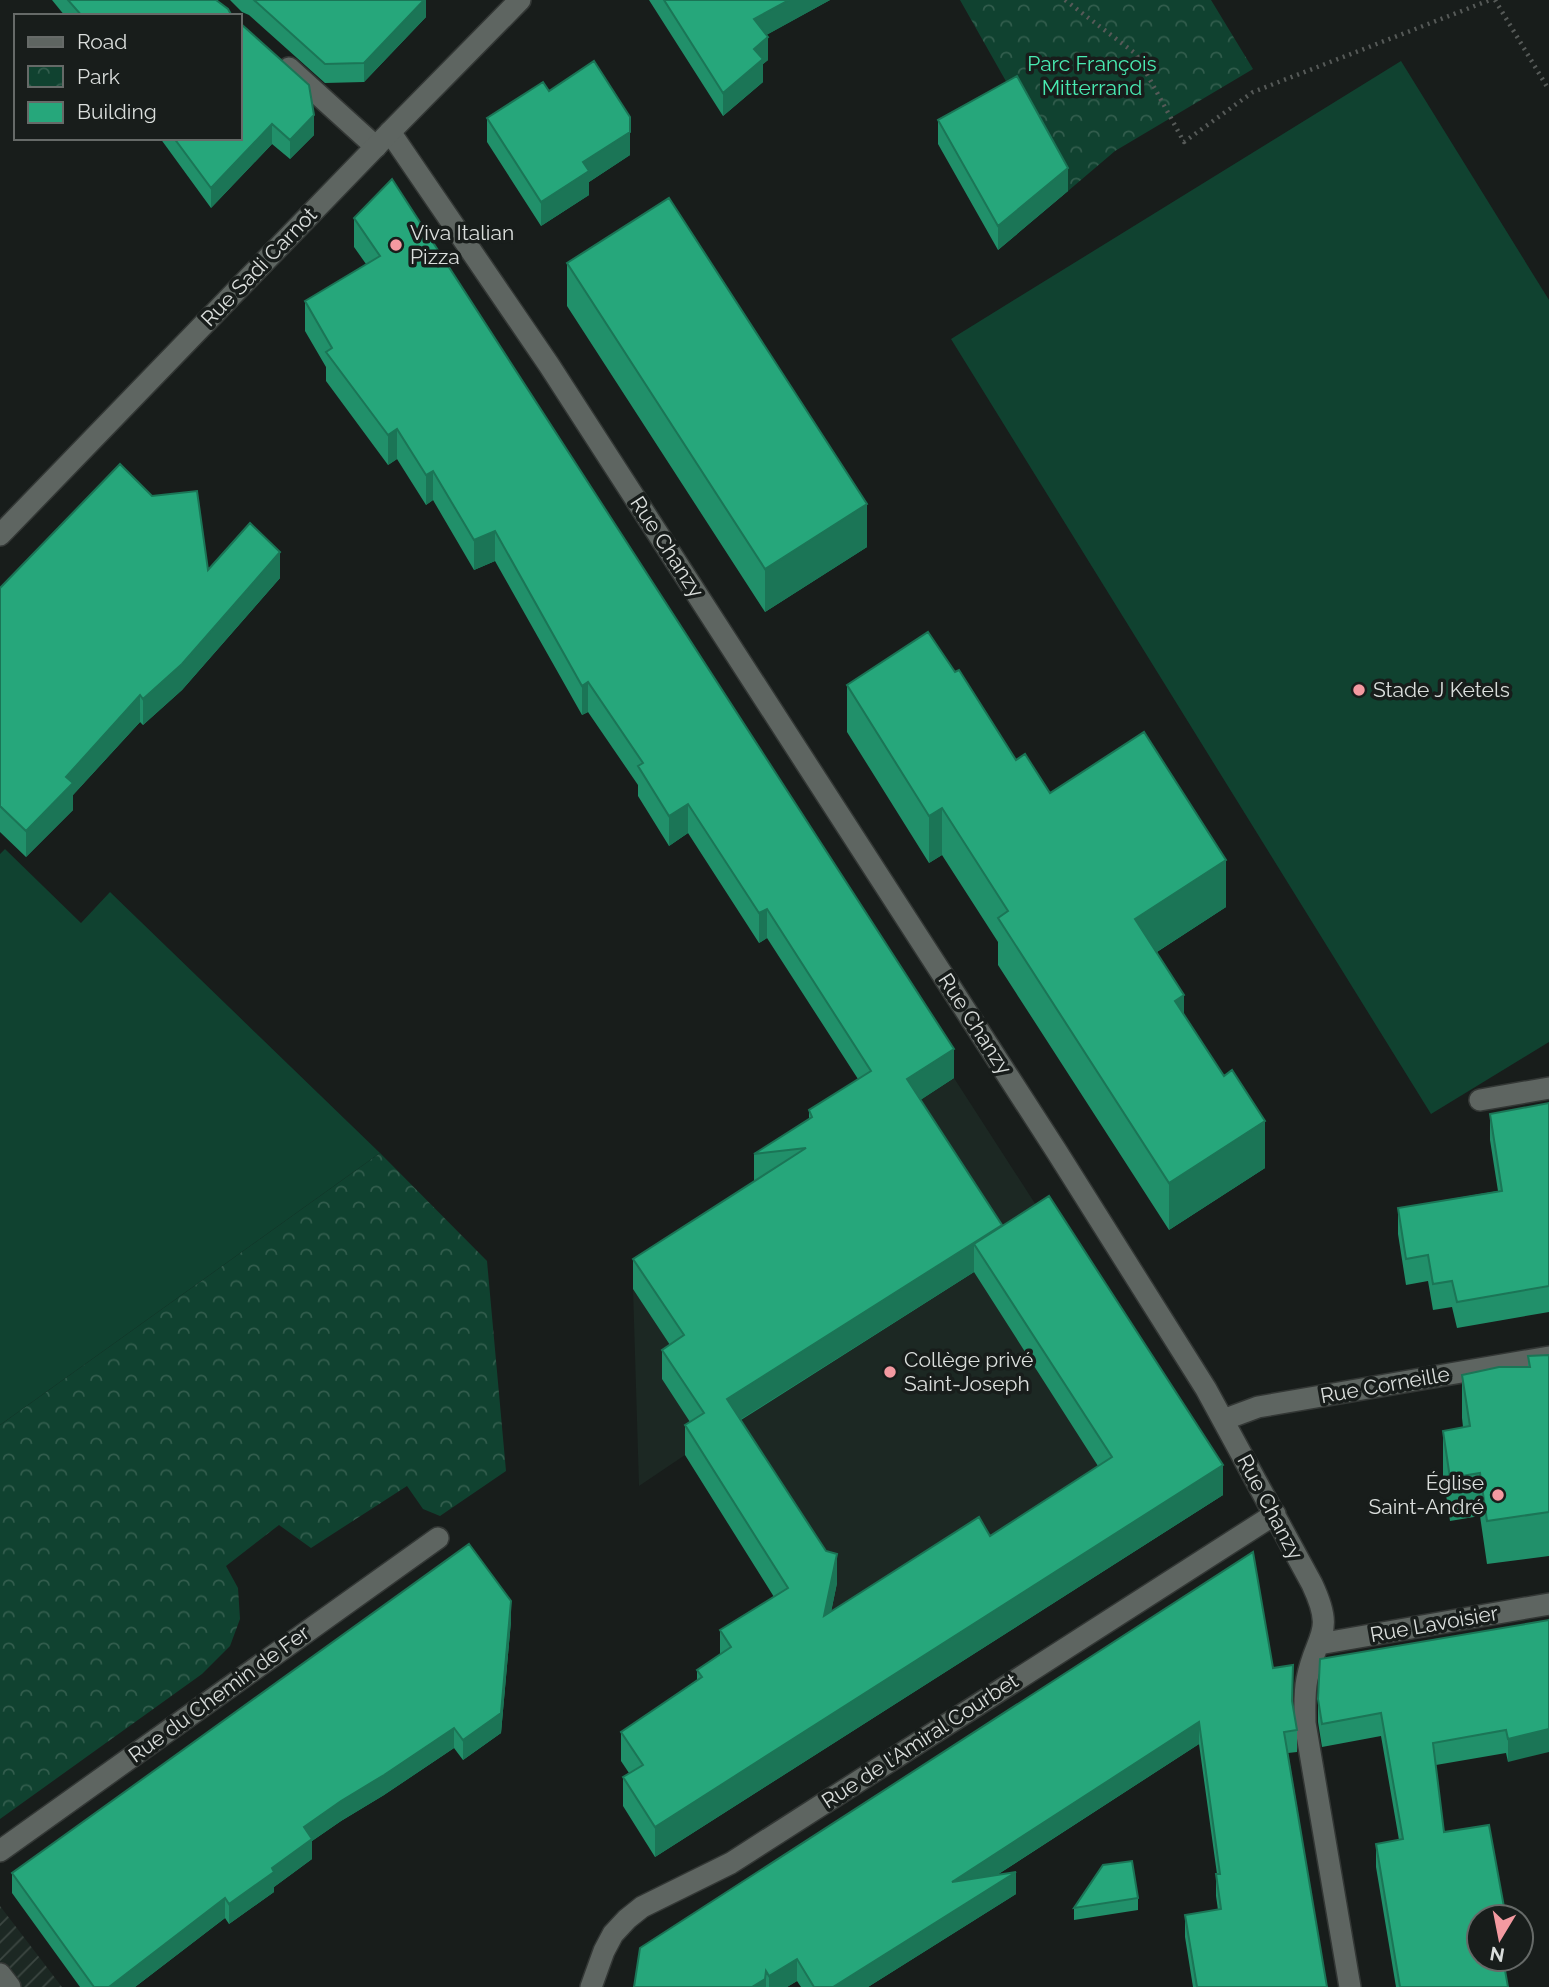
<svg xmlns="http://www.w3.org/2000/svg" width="1549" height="1987" font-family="Raleway,sans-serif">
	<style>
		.built { fill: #1c2823 }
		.industrial { fill: url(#industrial-furrows) }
		.park { fill: url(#park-crowns) }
		.garden { fill: #104230 }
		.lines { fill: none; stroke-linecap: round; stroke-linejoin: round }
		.lane-casing { stroke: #333735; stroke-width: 24 }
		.street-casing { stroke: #333735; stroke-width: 24 }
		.secondary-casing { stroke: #333735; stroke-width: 24 }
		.path { stroke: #565a58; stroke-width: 4.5; stroke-dasharray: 2 5; stroke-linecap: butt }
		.lane { stroke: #5e6561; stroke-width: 21 }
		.street { stroke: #5e6561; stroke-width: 21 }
		.secondary { stroke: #5e6561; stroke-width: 21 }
		.wall { fill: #21906a; fill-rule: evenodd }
		.shaded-wall { fill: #1b7556 }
		.building { fill: #26a77b; stroke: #1b7556; stroke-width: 2 }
		.poi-dot { fill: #f49aa1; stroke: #181d1b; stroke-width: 2.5 }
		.labels { text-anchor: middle; stroke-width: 7; stroke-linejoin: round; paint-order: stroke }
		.park-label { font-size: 21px; fill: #49ebb2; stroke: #181d1b }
		.poi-label { font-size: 21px; fill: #dadedc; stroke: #181d1b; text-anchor: start }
		.street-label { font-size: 21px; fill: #dadedc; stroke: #181d1b }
	</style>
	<defs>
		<pattern id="industrial-furrows" width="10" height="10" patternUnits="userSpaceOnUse" patternTransform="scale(1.75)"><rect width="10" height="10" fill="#1c2823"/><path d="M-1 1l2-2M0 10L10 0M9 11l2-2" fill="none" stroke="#3c4742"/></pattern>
		<pattern id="park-crowns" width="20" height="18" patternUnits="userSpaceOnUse" patternTransform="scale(1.75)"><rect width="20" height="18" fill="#104230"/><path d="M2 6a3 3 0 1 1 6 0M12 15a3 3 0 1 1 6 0" fill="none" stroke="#325d4d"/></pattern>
	</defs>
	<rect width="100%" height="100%" fill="#181d1b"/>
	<path class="built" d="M954,1078l269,417 -365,232 -173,-272 -46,31 -6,-197z"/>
	<path class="industrial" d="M0,1906l62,81h-62z"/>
	<path class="park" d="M960,0h251l42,69 -138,82 -47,40z
		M380,1153l107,108 19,210 -66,45 -17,-7 -16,-23 -96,62 -32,-23 -53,41 12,22 2,31 -10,27 -28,28 -202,145v-394z"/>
	<path class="garden" d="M1401,61l148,239v742l-118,72 -480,-775z
		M5,849l76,74 29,-31 270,261 -380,272v-571z"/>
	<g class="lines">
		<defs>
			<path id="lane" d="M1480,1100l69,-12"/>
			<path id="street" d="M289,68l87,79
				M390,132l159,233 508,787 149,237 106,195c24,51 4,49 -5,95 -3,14 -2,29 -2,44l45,264
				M1223,1420l35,-13 291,-50
				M1319,1644l230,-40
				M0,1851l438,-313
				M0,1974l10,13
				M591,1987l13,-36 9,-17 14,-15 15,-12 89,-44 544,-349"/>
			<path id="secondary" d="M0,535l390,-403 130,-132"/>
		</defs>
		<use href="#lane" class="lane-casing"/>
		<use href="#street" class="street-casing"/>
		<use href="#secondary" class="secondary-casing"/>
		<path class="path" d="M1065,0l71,54 48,88 69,-50 237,-92
			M1495,0l54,90"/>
		<use href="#lane" class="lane"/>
		<use href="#street" class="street"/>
		<use href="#secondary" class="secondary"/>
	</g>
	<path class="wall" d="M52,0h164l16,16h-167z
		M230,0h196v17l-62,65 -39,1 -76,-68 -7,-3z
		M649,0h181l-64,35 2,25 -5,4v18l-40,34z
		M240,23l74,112 -24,24 -18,-15 -61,64 -51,-70h80z
		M549,91l81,64 -41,27v13l-48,31 -54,-84v-24z
		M938,120l130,71 -70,59 -60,-106z
		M354,218l600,860 -34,22 82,126 221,269 -568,362 -32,-51v-29l6,-4 -8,-12v-29l76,-52v-10l23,-15v-25l54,-33 -89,-142v-30l5,-3 -28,-43v-29l8,-5 -37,-56v-30l121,-78v-27l55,-35v-9l49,-31 -91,-141 -8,5 -71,-110 -19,13 -31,-50v-11l-50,-73 -6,3 -87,-154 -21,9 -41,-70 -7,5 -29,-46 -9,6 -62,-84v-14l-21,-36v-30l61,-37 -12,-17zM974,1272l124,194 -108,70 -159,76 6,-29 -96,-163z
		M567,263l300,284 -102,65 -198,-306z
		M208,570l72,8 -98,112 -39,35 -3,-3 -67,73v15l-47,47 -26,-25v-244z
		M955,672l61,88 34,33 176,114 -69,45 27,62 81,154 -96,62 -171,-265v-23l-56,-87 -13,8 -82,-131v-47z
		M1549,1103v209l-92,16 -5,-21 -19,3 -5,-29 -22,4 -8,-51v-26l100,-17 -8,-51v-26z
		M1549,1355v201l-62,8 -7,-48 -30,5 -7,-46v-44l20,-4 -1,-9v-43l66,-8v-11z
		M1549,1620l-41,142 -2,-9 -70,12 8,67 60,75v10h-25l29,70h-112l-20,-120v-23l23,-4 -18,-104 -59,11 -4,-25v-23z
		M511,1621l-10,112 -38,27 -9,-12 -70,47 -43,26 -29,20v18l-38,28v5l-45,32 -4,-6 -90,69h-55l-68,-94v-20z
		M1273,1668l19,35 5,27v22l-9,1 39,234h-134l-8,-50v-22l33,-5 -2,-14v-22h1l-18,-130 -202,131 19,19 -148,93h-67l-4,-6 -10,6h-153z
		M1138,1898v12l-64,10v-12z"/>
	<path class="shaded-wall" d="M424,0h2v17l-62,65v-19z
		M789,0h41l-76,42v-23z
		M768,37v23l-5,4v18l-40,34v-23l31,-44z
		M314,115v20l-24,24v-19z
		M272,124v20l-61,64v-20z
		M630,132v23l-41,27v13l-48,31v-24l42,-40z
		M1068,168v23l-70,59v-24z
		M397,429v30l-9,6v-30z
		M433,471v29l-7,5v-30z
		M867,504v43l-102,65v-43z
		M495,531v30l-21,9v-30z
		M280,552v26l-98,112 -39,35v-26z
		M588,682v30l-6,3v-29z
		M140,695v27l-67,73v15l-47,47v-26l40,-54z
		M688,804v29l-19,13v-30z
		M942,808v47l-13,8v-47z
		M1226,860v47l-91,59v-47z
		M767,909v29l-8,5v-30z
		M1184,995v47l-9,-41z
		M954,1049v29l-47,31v-30z
		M1265,1121v47l-96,62v-47z
		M1002,1225l-28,19v28l-247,156v-29z
		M1223,1465v30l-568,362v-30z
		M837,1554v29l-13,63v-30z
		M511,1601v20l-10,112 -38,27v-20z
		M1199,1722v22l-247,160v-22z
		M454,1728v20l-70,47 -43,26 -29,20v18l-38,28v5l-45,32v-20l43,-36 32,-41 37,-26z
		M1549,1729v23l-41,10v-23z
		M1016,1872v22l-148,93h-35z
		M225,1898v20l-90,69h-26z
		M797,1959v22l-10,6h-18v-11z
		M766,1971v16h-14z"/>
	<path class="building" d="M68,0h148l12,9 4,7h-150z
		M254,0h170l-60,63 -39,1z
		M664,0h125l-35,19 14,18 -14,12 9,10 -40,34z
		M240,23l69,62 5,30 -24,25 -18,-16 -61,64 -37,-50h66z
		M594,61l36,56v15l-47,30 6,9 -48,31 -54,-84 56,-36 6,9z
		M1017,76l51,92 -70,58 -60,-106z
		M392,179l562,870 -47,30 95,146 -275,174 99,152 11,3 -13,62 155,-99 11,19 122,-79 -138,-213 75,-48 174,269 -568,362 -32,-50 20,-12 -22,-33 81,-55 -5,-7 34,-23 -11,-17 68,-42 -103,-163 19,-12 -42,-63 22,-15 -51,-76 173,-111 -52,6 58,-37 -3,-7 62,-39 -104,-162 -8,4 -71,-109 -19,12 -31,-50 5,-3 -55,-81 -6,4 -87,-155 -21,9 -41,-69 -7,4 -29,-46 -9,6 -62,-83 6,-4 -27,-47 75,-45 -26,-38z
		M669,198l198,306 -102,65 -198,-306z
		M120,464l32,32 45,-5 11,79 42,-47 30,29 -98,112 -39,35 -3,-4 -74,82 7,6 -47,48 -26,-25v-218z
		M928,632l27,40 4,-2 57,90 9,-6 25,39 94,-61 82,128 -91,59 49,76 -9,6 49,75 8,-6 33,51 -96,62 -171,-265 10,-7 -66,-103 -13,8 -82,-131z
		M1549,1103v183l-92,16 -5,-21 -19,3 -5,-29 -22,4 -8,-51 104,-17 -12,-77z
		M1549,1355v157l-62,9 -7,-48 -30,5 -7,-47 27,-5 -8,-51 37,-8h31l-2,-11z
		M469,1544l42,57 -10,112 -38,27 -9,-12 -70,47 -43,26 -37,26 8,12 -40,29 2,4 -45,32 -4,-6 -116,89h-15l-82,-114z
		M1253,1552l20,116 20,-3 -1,36 5,29 -13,2 43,255h-130l-12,-72 36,-6 -5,-35h4l-21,-152 -247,160 64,-10 -183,115h-19l-17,-28 -28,17 -3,-5 -1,8 -13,8h-118l6,-39z
		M1549,1620v109l-41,10 -2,-9 -73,13 11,89 45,-7 15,82 -10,2 1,8h-16v42h24l5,28h-108l-24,-143 27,-5 -22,-126 -59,11 -4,-25 2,-40z
		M1132,1861l6,37 -64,10 29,-43z"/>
	<g class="poi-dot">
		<circle cx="396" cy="245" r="7"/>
		<circle cx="1359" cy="690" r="7"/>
		<circle cx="890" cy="1372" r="7"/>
		<circle cx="1498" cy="1495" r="7"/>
	</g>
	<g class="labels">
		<g class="park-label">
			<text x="1092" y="71">Parc François<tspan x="1092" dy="24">Mitterrand</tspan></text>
		</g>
		<g class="poi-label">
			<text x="410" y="240">Viva Italian<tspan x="410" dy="24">Pizza</tspan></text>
			<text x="1373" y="697">Stade J Ketels</text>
			<text x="904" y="1367">Collège privé<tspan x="904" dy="24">Saint-Joseph</tspan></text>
			<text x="1484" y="1490" text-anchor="end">Église<tspan x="1484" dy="24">Saint-André</tspan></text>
		</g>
		<g class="street-label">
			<text transform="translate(259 267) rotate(-46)" y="7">Rue Sadi Carnot</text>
			<text transform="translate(667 547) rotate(57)" y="7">Rue Chanzy</text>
			<text transform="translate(975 1024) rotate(57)" y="7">Rue Chanzy</text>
			<text transform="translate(1385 1385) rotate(-10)" y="7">Rue Corneille</text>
			<text transform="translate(1270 1507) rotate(62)" y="7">Rue Chanzy</text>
			<text transform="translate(1434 1624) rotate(-10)" y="7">Rue Lavoisier</text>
			<text transform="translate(219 1694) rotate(-36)" y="7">Rue du Chemin de Fer</text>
			<text transform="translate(920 1741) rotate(-33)" y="7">Rue de l'Amiral Courbet</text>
		</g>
	</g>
	<rect x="14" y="14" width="228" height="126" fill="#181d1b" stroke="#666a68" stroke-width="2"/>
	<rect x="28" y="37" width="35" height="10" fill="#5e6561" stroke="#666a68" stroke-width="2"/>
	<text x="77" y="49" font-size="21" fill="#dadedc">Road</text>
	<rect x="28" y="66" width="35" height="21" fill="url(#park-crowns)" stroke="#666a68" stroke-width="2"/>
	<text x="77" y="84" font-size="21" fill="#dadedc">Park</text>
	<rect x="28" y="102" width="35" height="21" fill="#26a77b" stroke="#666a68" stroke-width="2"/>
	<text x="77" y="119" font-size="21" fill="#dadedc">Building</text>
	<g transform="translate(1500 1938) rotate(190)"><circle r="33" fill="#181d1b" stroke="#666a68" stroke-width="2"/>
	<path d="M0-5L12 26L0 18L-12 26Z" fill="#f49aa1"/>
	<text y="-10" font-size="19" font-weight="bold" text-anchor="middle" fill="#dadedc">N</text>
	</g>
</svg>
